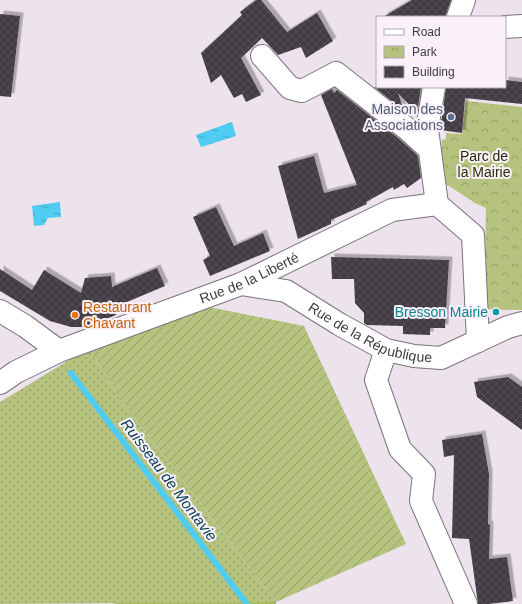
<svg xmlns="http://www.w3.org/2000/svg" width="522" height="604" font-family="Arial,sans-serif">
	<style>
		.grass { fill: url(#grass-dots) }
		.forest { fill: url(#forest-crowns) }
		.park { fill: url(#park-crowns) }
		.garden { fill: url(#garden-furrows) }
		.water { fill: url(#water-ripples) }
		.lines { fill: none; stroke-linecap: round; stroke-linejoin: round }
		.stream { stroke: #4eccf2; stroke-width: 6 }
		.building { fill: url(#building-cross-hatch); filter: url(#shadow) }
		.minor-casing { stroke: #7b737c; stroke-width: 24 }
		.minor { stroke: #fff; stroke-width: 22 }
		.service-dot { fill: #5c6f8a; stroke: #f9f0fa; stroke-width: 1.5 }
		.culture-dot { fill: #0f9aa8; stroke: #f9f0fa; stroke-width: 1.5 }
		.food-dot { fill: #e8710a; stroke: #f9f0fa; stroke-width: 1.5 }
		.labels { text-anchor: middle; stroke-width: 4; stroke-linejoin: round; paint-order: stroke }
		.service-label { font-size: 14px; fill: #4e5e75; stroke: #f9f0fa; text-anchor: end }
		.park-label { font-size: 14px; fill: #282d04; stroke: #f9f0fa }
		.street-label { font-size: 14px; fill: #3e3b3f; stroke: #f9f0fa }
		.food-label { font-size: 14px; fill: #c56008; stroke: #f9f0fa; text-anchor: start }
		.culture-label { font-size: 14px; fill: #0d838f; stroke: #f9f0fa; text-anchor: end }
		.water-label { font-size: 15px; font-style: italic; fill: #074151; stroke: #f9f0fa }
	</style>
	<defs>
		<pattern id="grass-dots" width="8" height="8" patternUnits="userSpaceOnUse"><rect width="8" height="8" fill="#b6c37f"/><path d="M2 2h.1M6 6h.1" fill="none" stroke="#95a069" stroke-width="1.8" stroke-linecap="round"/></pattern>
		<pattern id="forest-crowns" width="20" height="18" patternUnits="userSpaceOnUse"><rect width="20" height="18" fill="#a7b658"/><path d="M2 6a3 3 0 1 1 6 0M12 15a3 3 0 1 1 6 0" fill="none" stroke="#89954a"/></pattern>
		<pattern id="park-crowns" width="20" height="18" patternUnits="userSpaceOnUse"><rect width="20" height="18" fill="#b6c37f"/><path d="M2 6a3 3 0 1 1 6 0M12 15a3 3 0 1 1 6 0" fill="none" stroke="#95a069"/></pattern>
		<pattern id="garden-furrows" width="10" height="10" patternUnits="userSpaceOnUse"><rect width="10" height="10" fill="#b6c37f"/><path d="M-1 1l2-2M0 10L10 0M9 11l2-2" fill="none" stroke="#95a069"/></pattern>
		<pattern id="water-ripples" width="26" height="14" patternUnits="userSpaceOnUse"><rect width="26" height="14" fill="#4eccf2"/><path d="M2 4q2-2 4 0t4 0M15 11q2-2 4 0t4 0" fill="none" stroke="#42a7c5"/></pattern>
		<pattern id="building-cross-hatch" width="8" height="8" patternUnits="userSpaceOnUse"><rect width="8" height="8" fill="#423c44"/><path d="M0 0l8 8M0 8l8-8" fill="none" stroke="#565057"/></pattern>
		<filter id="shadow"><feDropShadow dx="3.5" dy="-3.5" stdDeviation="0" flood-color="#0004"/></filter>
	</defs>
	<rect width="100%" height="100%" fill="#ece3ed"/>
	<path class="grass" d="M89,348l28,47 159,207 -276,2v-202z"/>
	<path class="forest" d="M276,602v2h-162l2,-1z"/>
	<path class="park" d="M466,101l56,6v203l-38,-1 2,-101 -11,-5 -29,-19 -5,-25 1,-19 4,-1v-6l16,1z"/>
	<path class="garden" d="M194,304l110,22 102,218 -130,58 -159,-207 -28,-47z"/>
	<path class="water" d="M232,122l4,14 -35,11 -5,-12z
		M60,202l1,15 -13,1 -4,7 -10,1 -2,-20z"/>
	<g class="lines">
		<path class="stream" d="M71,373l176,231"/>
	</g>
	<path class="building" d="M256,0h5l26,32 30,-19 16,28 -27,17 -5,-11 -23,8 -16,-17 -21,20 20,37 -15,7 -4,-8 -8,4 -13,-23 -10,8 -10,-30 41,-38 -2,-3z
		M412,0h39l-6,17h-62z
		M0,14l20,2 -9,81 -11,-1z
		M505,80l17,2v22l-57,-6 -3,35 -22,-3 6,-43h59z
		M374,87h47l-4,26 -19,-20 6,18z
		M332,89l2,4 3,-3 61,48 18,16 2,3 3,21 -14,10 -3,-4 -10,6 -1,-3 -27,15 1,2 -36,16v4l-33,15 -20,-73 36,-10 10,37 33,-8 -36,-90z
		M216,207l18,39 29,-13 7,18 -60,25 -7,-16 7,-4 -17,-39z
		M331,257l118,3 -4,68h-15v7l-27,-1v-8l-36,-1 -3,-2v-10l-9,-10 -1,-24h-22z
		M157,268l8,18 -50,21 1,8 -20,8v1l-15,3h-10l-21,-6 -50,-30v-22l32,21 12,-20 37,23 4,-15 26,-2 1,11z
		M508,377l14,10v43l-45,-33 -3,-15z
		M482,434l7,40 -1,50 2,1 -1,34 18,-2 6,44 -24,3h-11l-9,-65 -17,-1 2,-83 -10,2 -2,-17z"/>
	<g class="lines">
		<defs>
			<g id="minor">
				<path d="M458,17l6,-17"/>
				<path d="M505,27l17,-1"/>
				<path d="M262,56l28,32 12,3 34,-18 70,55 23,21"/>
				<path d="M434,87l-7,42 10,75 36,31 5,106"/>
				<path id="s1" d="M241,284l45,7 53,33 47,26 28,6 27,2 67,-31 14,-4"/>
				<path d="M0,311l25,15 34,25"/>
				<path d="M386,350l-10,30 24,69 24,25 -3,27 45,103"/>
				<path id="s2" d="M0,383l16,-11 43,-21 182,-67 151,-74 45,-6"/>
			</g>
		</defs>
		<use href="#minor" class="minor-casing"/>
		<use href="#minor" class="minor"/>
	</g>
	<circle class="service-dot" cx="451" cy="117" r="4"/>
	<circle class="culture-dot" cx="496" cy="312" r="4"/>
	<circle class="food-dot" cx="75" cy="315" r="4"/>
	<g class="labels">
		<g class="service-label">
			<text x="443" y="114">Maison des<tspan x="443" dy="16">Associations</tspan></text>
		</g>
		<g class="park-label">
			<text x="484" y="161">Parc de<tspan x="484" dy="16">la Mairie</tspan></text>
		</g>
		<g class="street-label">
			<text dy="5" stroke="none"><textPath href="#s2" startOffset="271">Rue de la Liberté</textPath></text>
			<text dy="5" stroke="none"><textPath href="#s1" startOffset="141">Rue de la République</textPath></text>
		</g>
		<g class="food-label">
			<text x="83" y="312">Restaurant<tspan x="83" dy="16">Chavant</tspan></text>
		</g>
		<g class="culture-label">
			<text x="488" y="317">Bresson Mairie</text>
		</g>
		<g class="water-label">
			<text transform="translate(169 480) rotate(53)" y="5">Ruisseau de Montavie</text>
		</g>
	</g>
	<rect x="376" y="16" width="130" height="72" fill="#f9f0fa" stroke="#aea8af"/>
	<rect x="384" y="29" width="20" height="6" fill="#ffffff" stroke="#aea8af"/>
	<text x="412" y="36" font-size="12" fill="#3e3b3f">Road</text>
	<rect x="384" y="46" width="20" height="12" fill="url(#park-crowns)" stroke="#aea8af"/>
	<text x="412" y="56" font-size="12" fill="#3e3b3f">Park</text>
	<rect x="384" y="66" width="20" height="12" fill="url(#building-cross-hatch)" stroke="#aea8af"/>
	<text x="412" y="76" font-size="12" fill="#3e3b3f">Building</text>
</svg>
